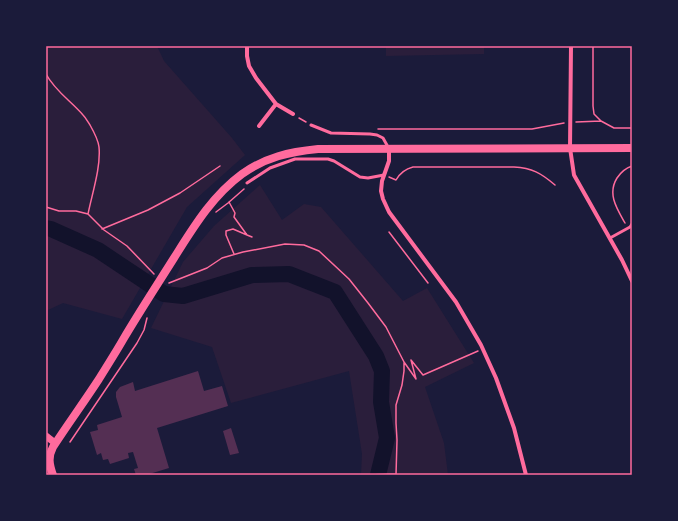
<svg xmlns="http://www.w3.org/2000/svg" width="678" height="521" font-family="'Asap Condensed',sans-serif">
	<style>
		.green { fill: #2a1e3b }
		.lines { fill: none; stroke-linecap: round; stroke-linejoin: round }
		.river { stroke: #12122b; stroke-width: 16 }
		.building { fill: #542f53 }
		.path { stroke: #ff6b9d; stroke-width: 1.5 }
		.service { stroke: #ff6b9d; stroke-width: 3 }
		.minor { stroke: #ff6b9d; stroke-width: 4 }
		.tertiary { stroke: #ff6b9d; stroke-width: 7 }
		.secondary { stroke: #ff6b9d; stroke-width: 8 }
		.neatline { fill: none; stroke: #ff6b9d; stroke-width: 1.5 }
	</style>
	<rect width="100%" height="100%" fill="#1b1b3a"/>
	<path class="green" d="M46,46h111l7,15 68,77 13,17 -58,52 -65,112 -59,-16 -17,8z
		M386,46h98v8l-98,2z
		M260,185l22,35 22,-16 17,3 82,94 24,-13 47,75 -49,24 19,56 4,32h-87l1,-21 -13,-83 -118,32 -19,-56 -61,-19 32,-66 31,-36z"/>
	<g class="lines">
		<path class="river" d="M46,228l5,1 47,21 66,44 19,2 69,-21 37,-1 46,18 41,64 6,15 -1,31 6,36 -9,37"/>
	</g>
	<path class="building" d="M198,371l6,20 18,-5 6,20 -71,22 12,40 -23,7h-10l-2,-6 4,-1 -5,-16 -5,1 1,5 -19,6 -2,-5 -5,1 -2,-7 -4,2 -7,-23 8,-2 -1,-5 25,-8 -6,-20v-5l4,-5 13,-5 2,9z
		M231,428l8,25 -9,2 -7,-24z"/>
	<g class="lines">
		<path class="path" d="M593,46v60l1,8 7,7
			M46,74c9,17 25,27 37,41 3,3 5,7 7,10 4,7 8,14 9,22 2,20 -7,47 -11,67l16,16 23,16 27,28
			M299,118l7,4
			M576,122l25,-1 13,7h18
			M378,129h154l32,-6
			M389,177l7,3c4,-7 9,-11 17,-13h101c18,1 27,6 41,18
			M229,202l6,11 -1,4 13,18 5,2
			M46,207l13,4h17l12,3
			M216,212l12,-9 16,-14
			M625,223c-8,-14 -18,-29 -8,-45 4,-6 9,-10 15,-12
			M102,229l46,-19 32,-17 40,-27
			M389,232l39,51
			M234,254l-8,-19v-4l7,-2 14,6
			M169,283l38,-15 15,-10 21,-6 42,-8 19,1 15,6 30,28 19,24 18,24 18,35v9l-2,14 -6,20v18l1,17 -1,35
			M404,362l12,17 -5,-19 12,15 55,-24
			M70,442l67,-99 7,-13 3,-12
			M368,475l28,-1"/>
		<path class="service" d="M311,125l20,8 39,1 7,1 6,3 5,9
			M247,183l23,-15 25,-9h33l6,2 26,16 8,1 16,-3
			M610,238l20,-11 2,-3"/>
		<path class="minor" d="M247,46v10l2,10 7,12 20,26 17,10
			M571,46l-1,102 4,27 48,85 10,21
			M259,126l17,-22
			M389,149v12l-7,20 -1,10 2,8 6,13 67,90 25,43 15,33 18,50 12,47"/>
		<path class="tertiary" d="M46,436l9,7"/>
		<path class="secondary" d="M53,475c-4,-11 -5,-18 0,-28 15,-23 31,-45 46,-68 8,-13 17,-27 25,-41 16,-27 33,-53 50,-80 19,-30 38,-62 68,-84 24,-17 47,-22 76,-25l314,-1"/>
	</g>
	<rect width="678" height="521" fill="none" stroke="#1b1b3a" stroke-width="94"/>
	<rect x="47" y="47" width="584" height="427" class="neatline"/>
</svg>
